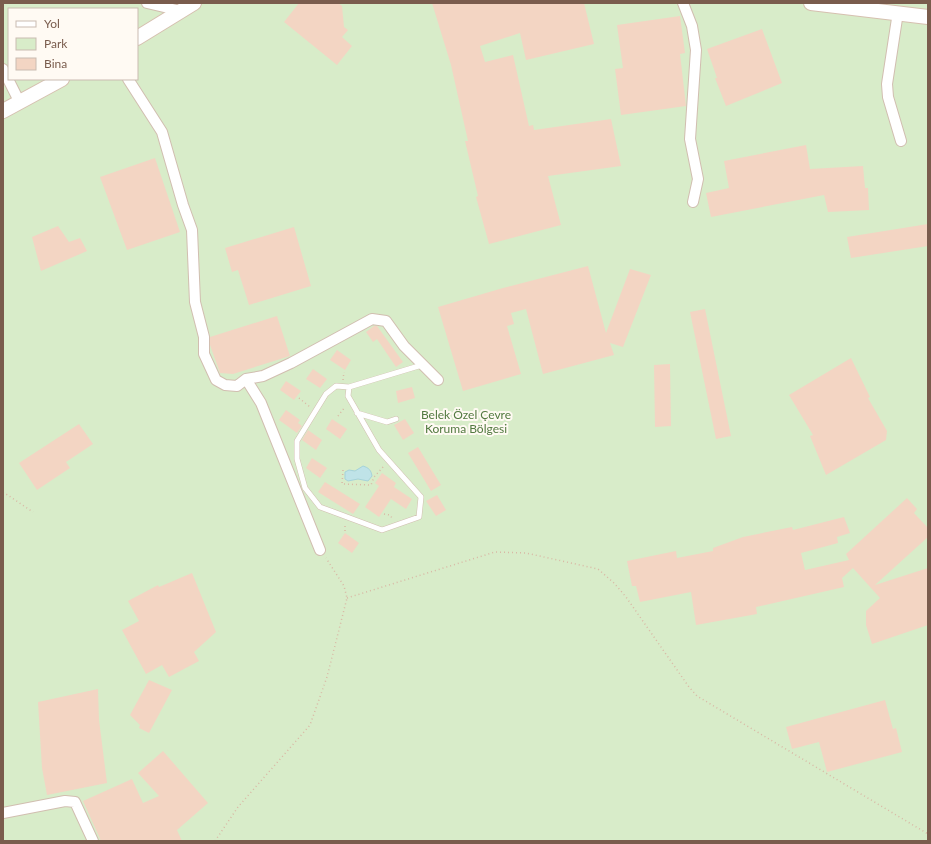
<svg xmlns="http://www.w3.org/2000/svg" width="931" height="844" font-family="Lato,sans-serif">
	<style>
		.green { fill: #d8ecc9; fill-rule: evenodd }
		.water { fill: #bfe3e8; stroke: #a5d3da }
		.building { fill: #f3d5c3 }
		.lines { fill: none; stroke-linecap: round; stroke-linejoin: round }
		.service-casing { stroke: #d1beb0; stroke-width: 6 }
		.minor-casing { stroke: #d1beb0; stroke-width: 12 }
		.secondary-casing { stroke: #d6c0b0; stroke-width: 16 }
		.path { stroke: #d9b8a5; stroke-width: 1.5; stroke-dasharray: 1 3; stroke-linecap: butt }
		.service { stroke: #fff; stroke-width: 5 }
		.minor { stroke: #fff; stroke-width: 10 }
		.secondary { stroke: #fff; stroke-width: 14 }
		.labels { text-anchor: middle; stroke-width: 4; stroke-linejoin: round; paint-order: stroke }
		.park-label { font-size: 12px; fill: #537a41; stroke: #fffaf3 }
	</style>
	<rect width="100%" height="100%" fill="#fdf6ec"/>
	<path class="green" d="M3,3h925v838h-925zM9,9h128v70h-128z"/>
	<path class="water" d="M363,466c6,2 8,4 9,10l-4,5 -10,-2 -10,2 -3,-2v-7l4,-2 6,1z"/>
	<path class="building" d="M299,3h39l4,3 2,21 4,3 -6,7 10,9 -15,19 -53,-43z
		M432,3h152l10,41 -68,16 -6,-27 -40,13 5,16 28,-7 16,71 4,-1 1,5 77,-11 10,47 -73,10 13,49 -72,19 -13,-47 2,-1 -13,-55h3l-17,-76z
		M680,16l5,37 -5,1 6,52 -65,9 -6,-46 8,-1 -6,-43z
		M762,29l20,54 -56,23 -11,-28h2l-10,-29z
		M806,145l4,24 53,-3 2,22h3l1,22 -41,2 -4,-17 -113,22 -5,-24 23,-5 -5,-27z
		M155,158l25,74 -53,18 -27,-73z
		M928,224v22l-77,12 -4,-21z
		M58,226l11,16 11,-4 7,13 -46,20 -9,-34z
		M294,227l17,59 -62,19 -11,-35 -6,2 -7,-24z
		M588,266l18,67 24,-64 21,6 -28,72 -13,-4 4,12 -71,19 -17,-65 -15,4 3,11 -7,2 14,48 -58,17 -25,-84 65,-19z
		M705,309l26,127 -15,3 -26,-127z
		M277,316l13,40 -57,18 -13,-1 -10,-28v-8z
		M374,326h3l26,36 -7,5 -19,-28 -4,3 -7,-10z
		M337,350l14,10 -6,10 -15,-10z
		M851,358l19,39 -2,1 19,33 -1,9 -60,35 -16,-39 3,-1 -24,-40z
		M670,364l1,62 -16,1 -1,-62z
		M313,369l14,10 -7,9 -14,-9z
		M286,381l15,10 -7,9 -14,-10z
		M412,387l3,11 -17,5 -2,-12z
		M286,410l14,10 -2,3 4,3 -5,7 -18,-13z
		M332,419l15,10 -7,10 -14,-10z
		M405,419l9,14 -11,7 -9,-15z
		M79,424l14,20 -27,18 4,6 -33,22 -18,-27z
		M308,430l14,10 -6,10 -14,-10z
		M418,447l23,38 -10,6 -23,-38z
		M312,458l15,10 -7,10 -14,-10z
		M382,473l14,10 -2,4 18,12 -6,10 -15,-10 -12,18 -14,-10 14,-21 -4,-3z
		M325,482l35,22 -7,10 -35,-22z
		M437,495l9,15 -10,6 -10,-15z
		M907,498l10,11 -3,4 14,15v9l-53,48 53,-17v57l-56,19 -6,-19v-14l14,-13 -27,-30 -11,10 2,9 -88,20 1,7 -61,11 -5,-33 -51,10 -4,-16h-4l-5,-25 49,-10 1,7 36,-7v-3l30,-11 49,-10 1,3 51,-13 6,16 -13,4 1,6 -37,10 4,17 44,-10 -3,-6z
		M345,533l14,10 -7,10 -14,-10z
		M192,573l24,59 -22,20 5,9 -30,16 -7,-12 -16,9 -24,-44 17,-9 -11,-20 30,-16 1,2z
		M149,680l23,10 -23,43 -10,-5 1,-3 -10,-10z
		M98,689l1,31 8,63 -60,12 -5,-27 -4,-66z
		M885,700l8,29 3,-1 6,24 -75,20 -8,-30 -27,7 -6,-22z
		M163,751l45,52 -31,27 5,11h-81l-18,-40 49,-22 11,24 16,-7 -21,-23z"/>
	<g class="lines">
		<defs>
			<path id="service" d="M349,387l-1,9 31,54 42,47 -2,20 -37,13 -62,-23 -15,-19 -8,-29v-18l29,-47 10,-8 13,1 73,-22
				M357,413l30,9 9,-3"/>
			<path id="minor" d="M147,3l34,8
				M683,3l9,23 4,24 -6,89 8,40 -5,23
				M898,12l-11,72 1,13 13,44
				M3,69l16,32
				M128,79l34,53 21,73 9,25 3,72 9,35v17l12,26 9,5 12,1 9,-7 17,-3 28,-13 81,-44 14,2 18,25 34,34
				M246,379l15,24 59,147
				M3,813l62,-12 10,1 18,39"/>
			<path id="secondary" d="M811,3l117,14
				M137,38l57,-35
				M3,111l59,-32"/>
		</defs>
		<use href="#service" class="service-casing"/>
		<use href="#minor" class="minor-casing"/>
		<use href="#secondary" class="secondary-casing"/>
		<path class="path" d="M343,380l1,-8
			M299,398l11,9
			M338,416l7,-9
			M343,470l-1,14 29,1 3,-8 10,-11
			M3,492l30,20
			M384,514l6,1 2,3
			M345,531v-8
			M347,598l148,-46 31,1 72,16 16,14 12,14 63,90 8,9 231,138
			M215,841l23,-34 72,-82 17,-48 20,-79 -3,-12 -18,-28"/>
		<use href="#service" class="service"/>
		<use href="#minor" class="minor"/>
		<use href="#secondary" class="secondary"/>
	</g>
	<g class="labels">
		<g class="park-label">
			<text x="466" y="419">Belek Özel Çevre<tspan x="466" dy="14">Koruma Bölgesi</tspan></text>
		</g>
	</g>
	<rect width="931" height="844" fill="none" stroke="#7a5c4d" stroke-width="8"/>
	<rect x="8" y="8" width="130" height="72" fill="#fffaf3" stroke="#cabbb1"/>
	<rect x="16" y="21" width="20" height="6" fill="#ffffff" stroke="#cabbb1"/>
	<text x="44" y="28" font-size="12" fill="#7a5c4d">Yol</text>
	<rect x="16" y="38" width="20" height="12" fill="#d8ecc9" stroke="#cabbb1"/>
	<text x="44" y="48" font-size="12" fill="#7a5c4d">Park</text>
	<rect x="16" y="58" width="20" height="12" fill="#f3d5c3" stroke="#cabbb1"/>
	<text x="44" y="68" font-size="12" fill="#7a5c4d">Bina</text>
</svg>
